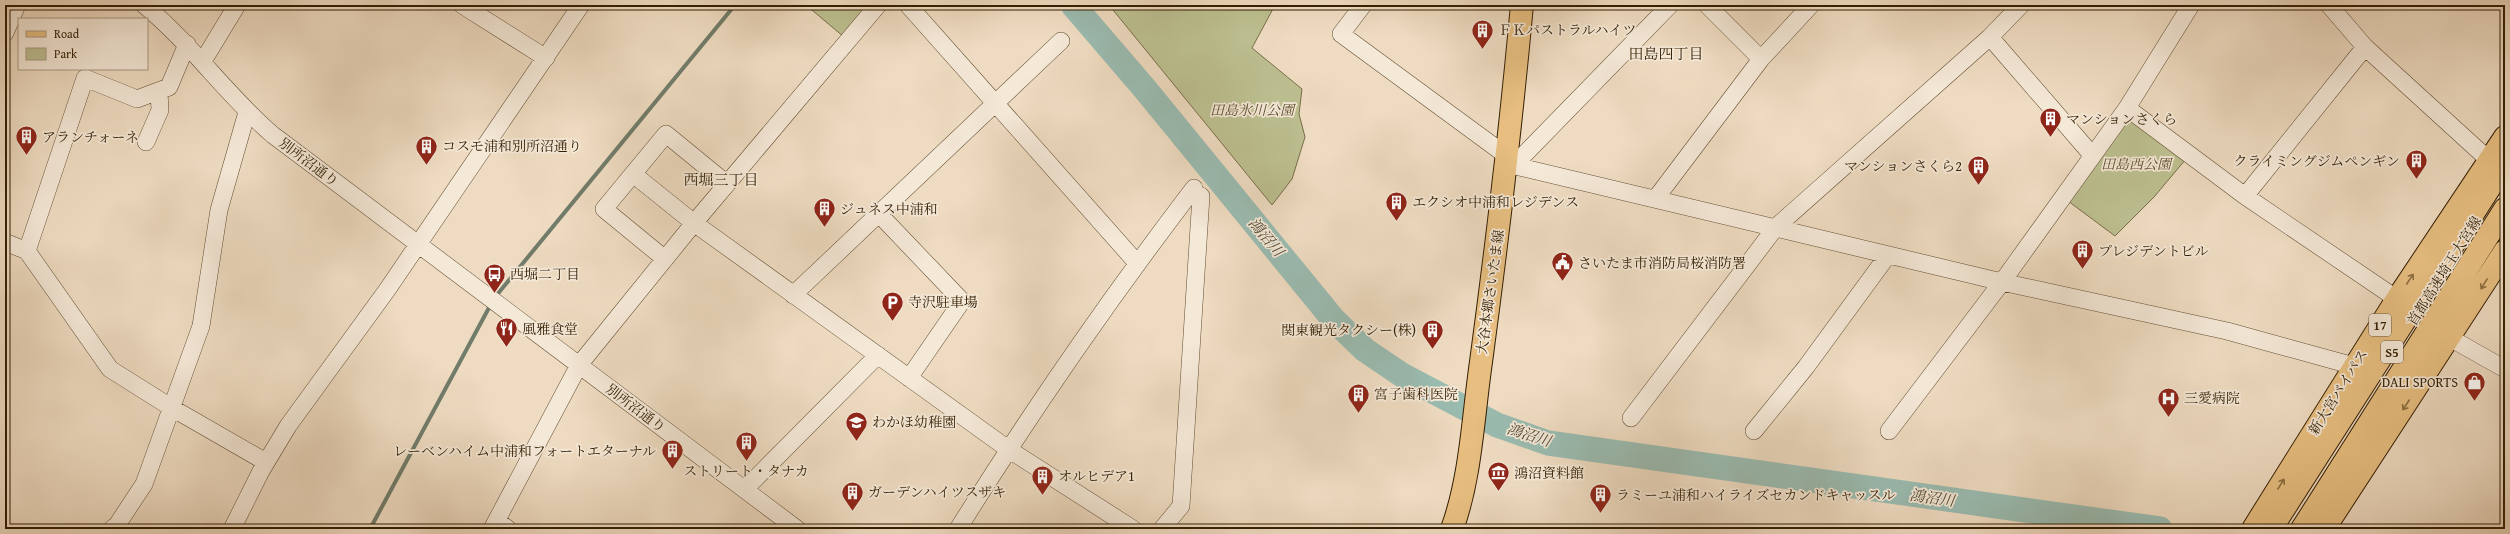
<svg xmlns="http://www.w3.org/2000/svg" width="2510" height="534" font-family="'Gentium Book Plus','Noto Serif JP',serif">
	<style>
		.green { fill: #bcbf90; stroke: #786e49 }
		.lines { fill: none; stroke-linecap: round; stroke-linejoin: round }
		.stream { stroke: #717c6a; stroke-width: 4 }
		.river { stroke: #9abbb0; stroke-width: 25 }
		.minor-casing { stroke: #624d32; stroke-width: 18 }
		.major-casing { stroke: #331e02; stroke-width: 24 }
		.highway-casing { stroke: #331e02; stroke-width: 24 }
		.minor { stroke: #f4e8d7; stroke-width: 17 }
		.major { stroke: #e7be80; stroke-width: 22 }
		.highway { stroke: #e7be80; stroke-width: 22 }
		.oneway { stroke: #8d6e41 }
		.labels { text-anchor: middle; stroke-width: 3.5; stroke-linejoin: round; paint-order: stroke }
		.shield { fill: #f4e8d7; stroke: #6d5b42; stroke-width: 1 }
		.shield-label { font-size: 13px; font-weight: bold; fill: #331e02 }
		.poi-label { font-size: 14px; fill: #331e02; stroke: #f4e8d7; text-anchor: start }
		.park-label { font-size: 14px; font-style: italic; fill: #5c4e2d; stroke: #f4e8d7 }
		.street-label { font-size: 14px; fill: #331e02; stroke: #f4e8d7 }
		.neighbourhood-label { font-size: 15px; fill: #331e02; stroke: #f4e8d7 }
		.water-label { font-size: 15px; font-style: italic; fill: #524d36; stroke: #f4e8d7 }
	</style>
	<rect width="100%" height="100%" fill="#eedbc1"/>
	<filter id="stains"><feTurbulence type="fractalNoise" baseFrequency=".005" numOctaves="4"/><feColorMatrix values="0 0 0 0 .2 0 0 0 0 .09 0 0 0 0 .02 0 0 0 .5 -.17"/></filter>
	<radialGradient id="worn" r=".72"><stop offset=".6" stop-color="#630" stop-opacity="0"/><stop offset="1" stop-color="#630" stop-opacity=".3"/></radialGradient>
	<path class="green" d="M806,5h65l-27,32z
		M1109,5h166l-23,43 50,41 -3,25 6,23 -13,42 -20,26z
		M2133,118l53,41 -32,38 -39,39 -47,-35 57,-81z"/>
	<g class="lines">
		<path class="stream" d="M496,296l239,-291
			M370,529l121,-225"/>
		<path class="river" d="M1073,5l72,84 188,230 32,31 37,25 95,50 51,18 612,86"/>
		<defs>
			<path id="minor" d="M144,5c48,39 82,90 129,130l524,394
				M462,5l84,53
				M908,5l229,258
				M1363,5l-22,29 166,122
				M1707,5l54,54
				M2329,5l36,42 125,114
				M5,33l12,-28
				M1990,37l102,118
				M187,44l-18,43 -32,12 -52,-21 -58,173 83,118 62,39 94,54
				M203,61l34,-56
				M2127,108l118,88 120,-149
				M146,142l14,-32 -1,-18
				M1507,164l495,118 225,49 127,35
				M1515,164l155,-159
				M633,174l61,49 314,226 125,80
				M2245,196l152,103
				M1656,198l105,-139 50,-54
				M879,214l83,87 -53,77
				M5,242l22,9
				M665,259l-61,-50 62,-75 61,50
				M793,295l268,-254
				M2450,338l55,31
				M1631,418l145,-191 214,-190 31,-32
				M1754,431l52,-64 82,-112
				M1889,431l113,-149 125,-174 64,-103
				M745,489l133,-134
				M497,521l11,8
				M112,529l5,-4 27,-41 57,-158 18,-116 28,-98
				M232,529l29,-58 27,-45 99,-136 194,-285
				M492,529l87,-164 115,-142 184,-218
				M958,529c73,-117 152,-231 236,-341
				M1162,529l19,-23 20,-310"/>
			<path id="major" d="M1452,529c19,-52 21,-112 29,-167 16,-119 30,-237 41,-357"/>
			<path id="highway" d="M2253,529l144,-230 108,-162
				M2271,529l230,-359
				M2302,529l203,-320
				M2324,529l181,-278"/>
		</defs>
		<use href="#minor" class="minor-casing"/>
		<use href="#major" class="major-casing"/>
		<use href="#highway" class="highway-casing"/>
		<use href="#minor" class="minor"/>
		<use href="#major" class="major"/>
		<use href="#highway" class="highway"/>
	</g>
	<defs><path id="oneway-shaft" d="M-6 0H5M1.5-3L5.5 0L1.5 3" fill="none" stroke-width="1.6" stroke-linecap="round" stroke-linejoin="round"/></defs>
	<g class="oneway">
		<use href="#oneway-shaft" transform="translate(2410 279) rotate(-56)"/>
		<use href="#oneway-shaft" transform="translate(2484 284) rotate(122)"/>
		<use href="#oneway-shaft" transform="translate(2406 405) rotate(123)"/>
		<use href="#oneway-shaft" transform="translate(2281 484) rotate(-58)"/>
	</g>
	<defs>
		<symbol id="building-pin" viewBox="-11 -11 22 30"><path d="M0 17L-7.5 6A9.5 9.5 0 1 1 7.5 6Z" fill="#8f2418" stroke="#f4e8d7"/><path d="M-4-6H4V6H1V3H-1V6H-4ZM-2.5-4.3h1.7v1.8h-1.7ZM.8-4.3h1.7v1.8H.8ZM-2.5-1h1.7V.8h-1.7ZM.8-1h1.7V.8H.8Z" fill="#fff"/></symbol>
		<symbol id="civic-pin" viewBox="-11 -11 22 30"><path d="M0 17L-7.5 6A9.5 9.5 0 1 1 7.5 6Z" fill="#8f2418" stroke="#f4e8d7"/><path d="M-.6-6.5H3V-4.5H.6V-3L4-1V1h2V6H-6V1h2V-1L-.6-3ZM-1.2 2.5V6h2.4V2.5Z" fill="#fff"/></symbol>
		<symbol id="bus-pin" viewBox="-11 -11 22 30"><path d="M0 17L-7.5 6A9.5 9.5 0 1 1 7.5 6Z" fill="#8f2418" stroke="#f4e8d7"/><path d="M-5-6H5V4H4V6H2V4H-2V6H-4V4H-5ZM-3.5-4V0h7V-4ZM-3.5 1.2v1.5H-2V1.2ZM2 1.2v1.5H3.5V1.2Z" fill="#fff"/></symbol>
		<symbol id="parking-pin" viewBox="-11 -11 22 30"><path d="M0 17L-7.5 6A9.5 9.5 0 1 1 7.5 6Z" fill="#8f2418" stroke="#f4e8d7"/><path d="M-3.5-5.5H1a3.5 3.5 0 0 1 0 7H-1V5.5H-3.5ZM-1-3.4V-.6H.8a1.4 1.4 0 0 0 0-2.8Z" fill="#fff"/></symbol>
		<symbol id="restaurant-pin" viewBox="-11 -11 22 30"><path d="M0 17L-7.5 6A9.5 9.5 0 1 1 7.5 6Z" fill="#8f2418" stroke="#f4e8d7"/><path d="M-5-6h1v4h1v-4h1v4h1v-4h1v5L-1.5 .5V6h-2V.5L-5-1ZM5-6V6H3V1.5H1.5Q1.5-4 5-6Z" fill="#fff"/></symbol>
		<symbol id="shop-pin" viewBox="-11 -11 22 30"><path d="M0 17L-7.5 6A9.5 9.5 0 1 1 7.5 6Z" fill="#8f2418" stroke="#f4e8d7"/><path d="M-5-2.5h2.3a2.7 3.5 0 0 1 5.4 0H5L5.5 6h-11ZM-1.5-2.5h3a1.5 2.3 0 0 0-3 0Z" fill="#fff"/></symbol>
		<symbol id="hospital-pin" viewBox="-11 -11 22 30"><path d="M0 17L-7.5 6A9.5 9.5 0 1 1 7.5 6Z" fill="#8f2418" stroke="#f4e8d7"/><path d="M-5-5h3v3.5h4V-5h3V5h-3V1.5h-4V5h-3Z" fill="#fff"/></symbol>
		<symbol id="school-pin" viewBox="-11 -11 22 30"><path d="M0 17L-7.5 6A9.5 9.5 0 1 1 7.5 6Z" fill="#8f2418" stroke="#f4e8d7"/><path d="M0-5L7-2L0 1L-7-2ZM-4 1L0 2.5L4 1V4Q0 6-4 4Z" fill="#fff"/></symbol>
		<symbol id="museum-pin" viewBox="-11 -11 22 30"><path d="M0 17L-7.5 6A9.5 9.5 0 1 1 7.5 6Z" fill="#8f2418" stroke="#f4e8d7"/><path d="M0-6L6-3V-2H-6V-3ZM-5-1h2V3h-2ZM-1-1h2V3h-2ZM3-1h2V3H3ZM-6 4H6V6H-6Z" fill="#fff"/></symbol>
	</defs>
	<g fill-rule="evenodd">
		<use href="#building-pin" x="1470" y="18" width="25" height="34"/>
		<use href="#building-pin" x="2038" y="106" width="25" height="34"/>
		<use href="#building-pin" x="14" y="124" width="25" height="34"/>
		<use href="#building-pin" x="414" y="134" width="25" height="34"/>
		<use href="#building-pin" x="2404" y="148" width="25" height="34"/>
		<use href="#building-pin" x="1966" y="154" width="25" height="34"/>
		<use href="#building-pin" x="1384" y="190" width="25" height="34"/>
		<use href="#building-pin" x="812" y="196" width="25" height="34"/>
		<use href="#building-pin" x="2070" y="238" width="25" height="34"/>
		<use href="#civic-pin" x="1550" y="250" width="25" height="34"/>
		<use href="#bus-pin" x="482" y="262" width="25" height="34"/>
		<use href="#parking-pin" x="880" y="290" width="25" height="34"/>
		<use href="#restaurant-pin" x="494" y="316" width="25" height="34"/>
		<use href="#building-pin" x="1420" y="318" width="25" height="34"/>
		<use href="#shop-pin" x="2462" y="370" width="25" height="34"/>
		<use href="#building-pin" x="1346" y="382" width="25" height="34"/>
		<use href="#hospital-pin" x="2156" y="386" width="25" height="34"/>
		<use href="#school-pin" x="844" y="410" width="25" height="34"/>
		<use href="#building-pin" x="734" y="430" width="25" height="34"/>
		<use href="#building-pin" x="660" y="438" width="25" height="34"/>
		<use href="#museum-pin" x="1486" y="460" width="25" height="34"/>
		<use href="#building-pin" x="1030" y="464" width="25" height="34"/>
		<use href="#building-pin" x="840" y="480" width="25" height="34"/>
		<use href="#building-pin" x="1588" y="482" width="25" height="34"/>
	</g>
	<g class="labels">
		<g class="shield">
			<rect x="2369" y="314" width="22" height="22" rx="3"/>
			<rect x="2381" y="341" width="22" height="22" rx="3"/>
		</g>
		<g class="shield-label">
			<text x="2380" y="330">17</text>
			<text x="2392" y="357">S5</text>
		</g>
		<g class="poi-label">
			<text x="1498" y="35">ＦＫパストラルハイツ</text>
			<text x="2066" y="124">マンションさくら</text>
			<text x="42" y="142">アランチォーネ</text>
			<text x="442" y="151">コスモ浦和別所沼通り</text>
			<text x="2400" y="166" text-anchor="end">クライミングジムペンギン</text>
			<text x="1962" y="171" text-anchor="end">マンションさくら2</text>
			<text x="1412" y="207">エクシオ中浦和レジデンス</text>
			<text x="840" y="214">ジュネス中浦和</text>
			<text x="2098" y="256">プレジデントビル</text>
			<text x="1578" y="268">さいたま市消防局桜消防署</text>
			<text x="510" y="279">西堀二丁目</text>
			<text x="908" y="307">寺沢駐車場</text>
			<text x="522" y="334">風雅食堂</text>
			<text x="1416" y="335" text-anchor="end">関東観光タクシー(株)</text>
			<text x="2458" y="387" text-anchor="end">DALI SPORTS</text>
			<text x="1374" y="399">宮子歯科医院</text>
			<text x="2184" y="403">三愛病院</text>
			<text x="872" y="427">わかほ幼稚園</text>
			<text x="656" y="456" text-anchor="end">レーベンハイム中浦和フォートエターナル</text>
			<text x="746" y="476" text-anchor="middle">ストリート・タナカ</text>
			<text x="1514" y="478">鴻沼資料館</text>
			<text x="1058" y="481">オルヒデア1</text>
			<text x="868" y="497">ガーデンハイツスザキ</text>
			<text x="1616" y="500">ラミーユ浦和ハイライズセカンドキャッスル</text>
		</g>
		<g class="park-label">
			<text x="1252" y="115">田島氷川公園</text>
			<text x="2136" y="169">田島西公園</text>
		</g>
		<g class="street-label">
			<text transform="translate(309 162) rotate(37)" y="5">別所沼通り</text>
			<text transform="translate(2444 271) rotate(-58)" y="5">首都高速埼玉大宮線</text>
			<text transform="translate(1490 292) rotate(-82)" y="5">大谷本郷さいたま線</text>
			<text transform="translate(2338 392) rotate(-58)" y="5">新大宮バイパス</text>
			<text transform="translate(636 408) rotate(37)" y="5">別所沼通り</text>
		</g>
		<g class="neighbourhood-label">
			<text x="1666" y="59">田島四丁目</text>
			<text x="721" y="185">西堀三丁目</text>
		</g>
		<g class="water-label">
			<text transform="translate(1266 237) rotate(50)" y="5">鴻沼川</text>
			<text transform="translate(1529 435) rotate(18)" y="5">鴻沼川</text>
			<text transform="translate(1932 498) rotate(8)" y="5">鴻沼川</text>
		</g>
	</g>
	<rect width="2510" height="534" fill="none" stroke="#eedbc1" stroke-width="20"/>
	<rect x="6" y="6" width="2498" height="522" fill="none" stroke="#331e02" stroke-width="2"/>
	<rect x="10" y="10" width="2490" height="514" fill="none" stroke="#331e02"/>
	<rect x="18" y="18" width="130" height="52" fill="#f4e8d7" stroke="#a79782"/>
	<rect x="26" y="31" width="20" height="6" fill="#e7be80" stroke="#a79782"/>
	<text x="54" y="38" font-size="12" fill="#331e02">Road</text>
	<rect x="26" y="48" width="20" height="12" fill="#bcbf90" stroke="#a79782"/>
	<text x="54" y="58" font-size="12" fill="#331e02">Park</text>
	<rect width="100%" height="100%" filter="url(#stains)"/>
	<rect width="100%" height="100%" fill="url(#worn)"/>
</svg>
